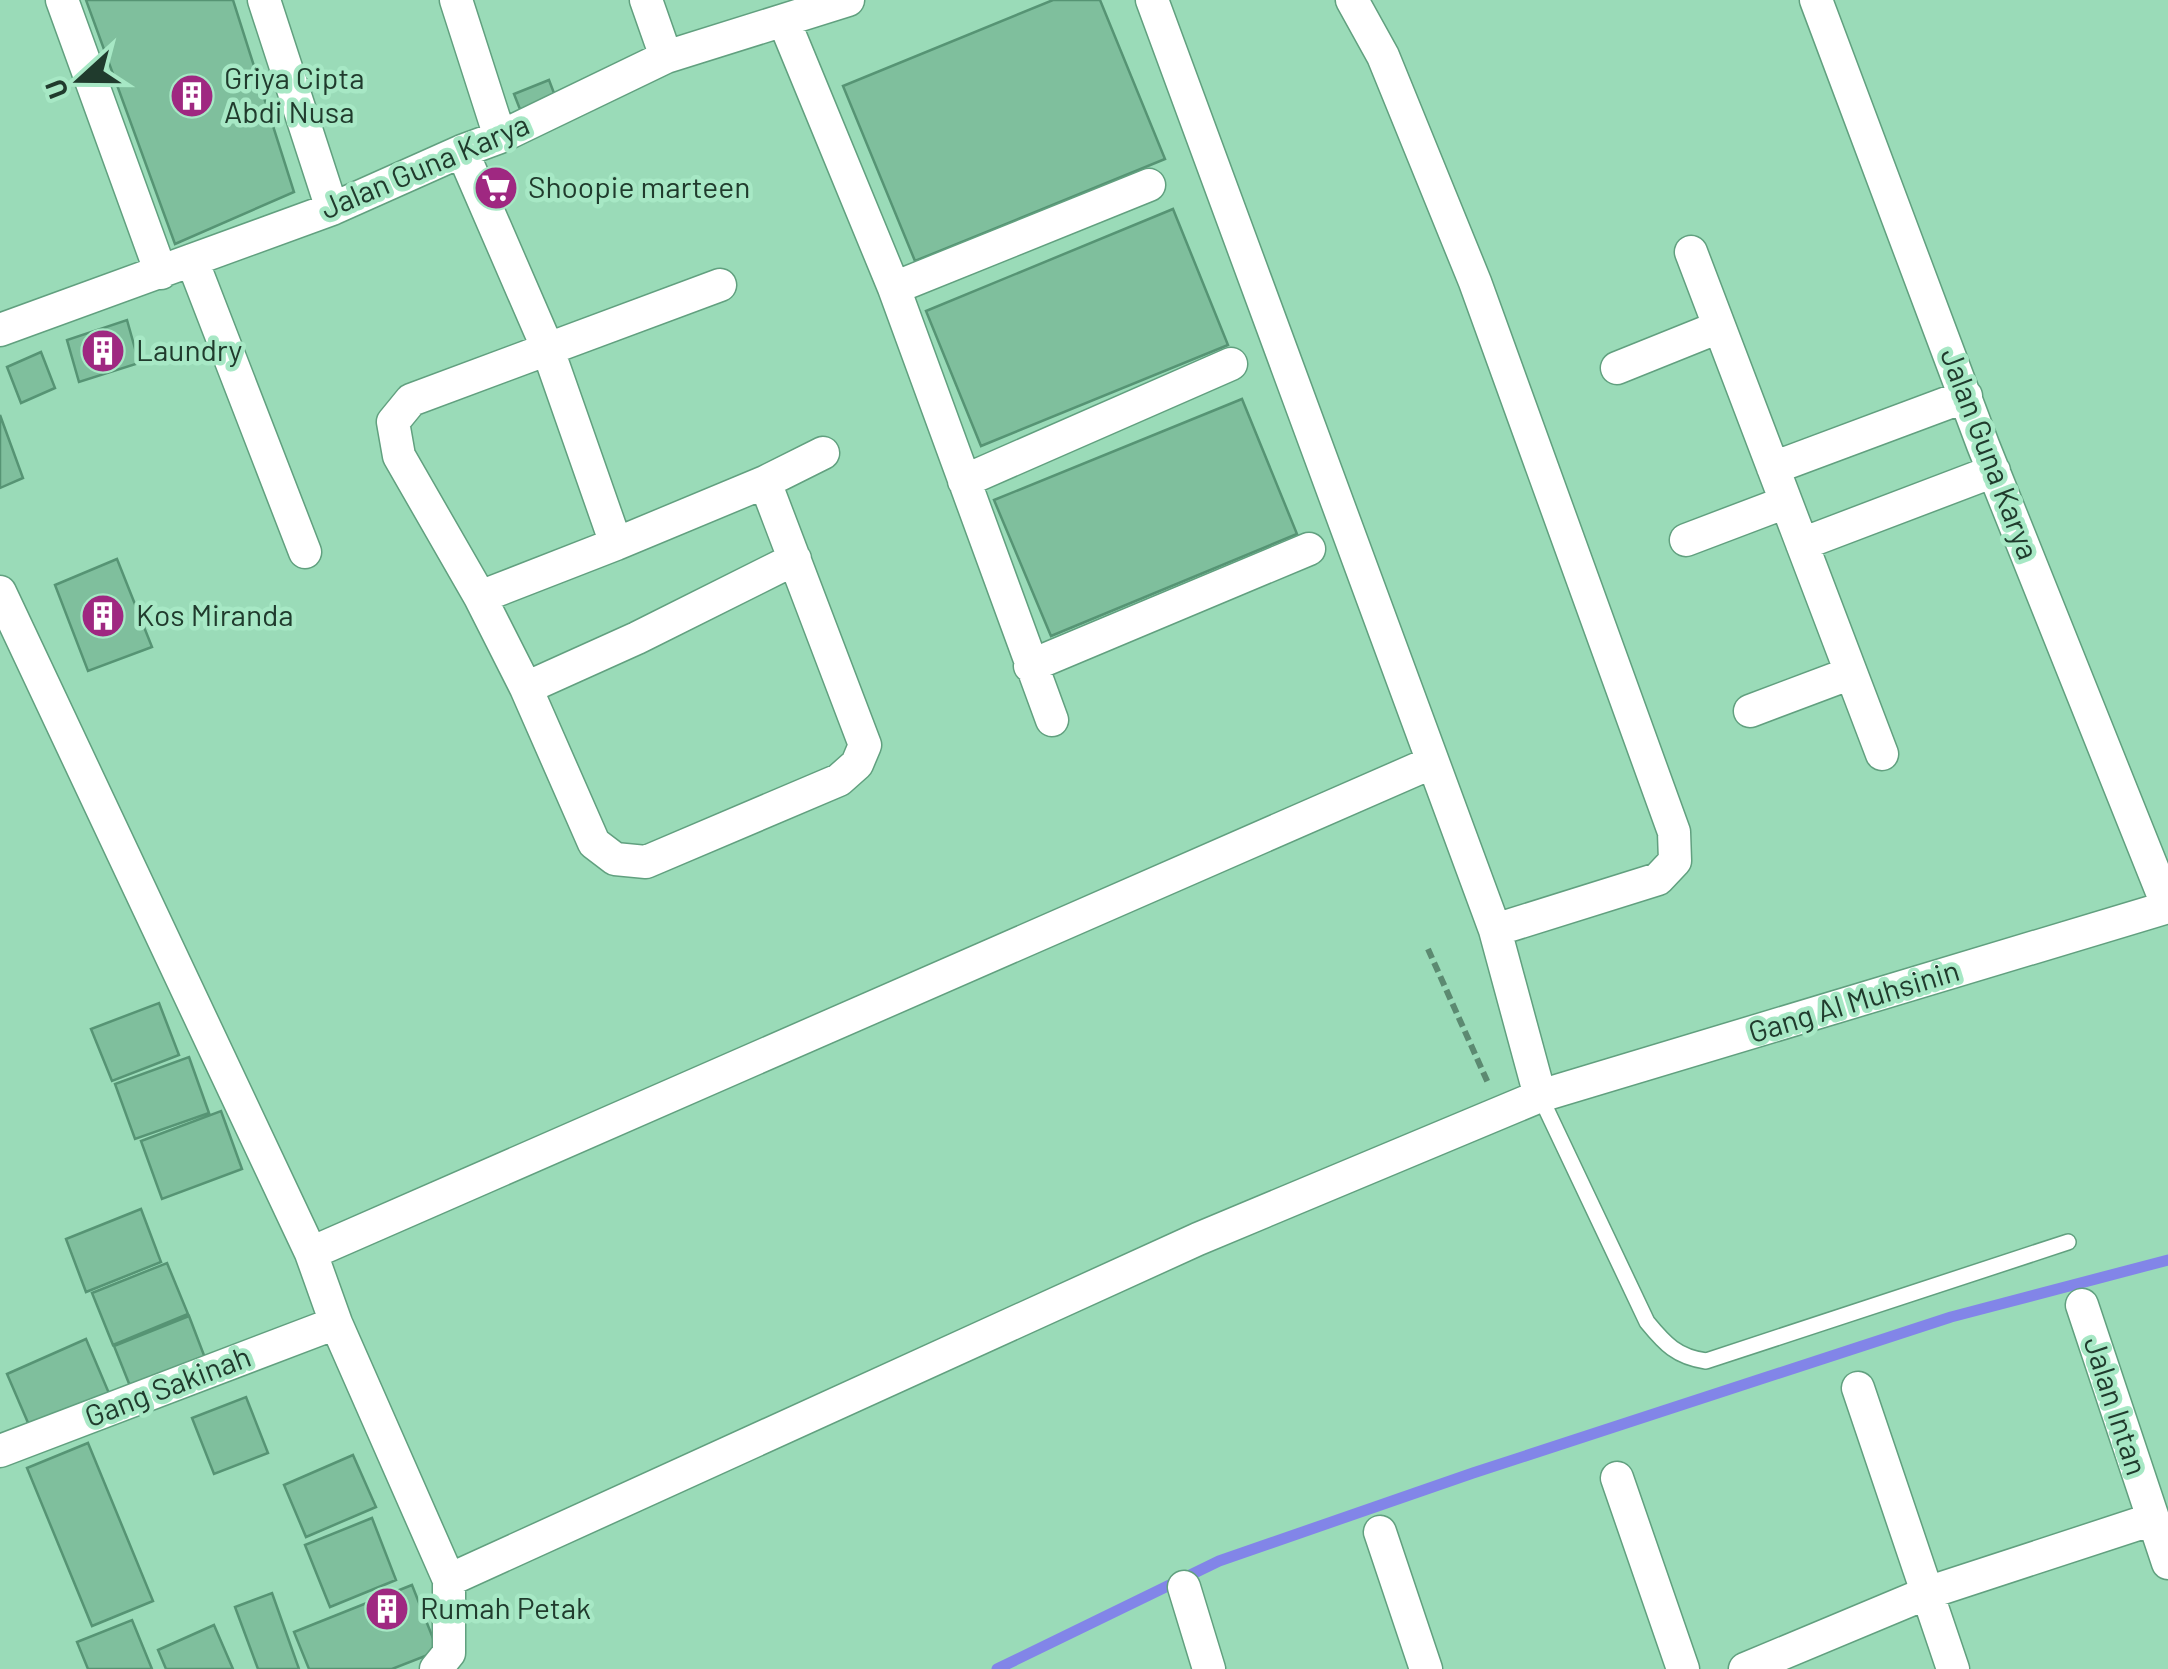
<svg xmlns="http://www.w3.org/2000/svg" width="2168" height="1669" font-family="Barlow,sans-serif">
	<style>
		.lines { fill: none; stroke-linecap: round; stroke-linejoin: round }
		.stream { stroke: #8285e8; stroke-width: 11 }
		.building { fill: #7fbf9d; stroke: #569474; stroke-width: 2.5 }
		.service-casing { stroke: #61a07f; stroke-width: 18 }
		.minor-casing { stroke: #61a07f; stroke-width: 35 }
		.path { stroke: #5c8a71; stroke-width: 6; stroke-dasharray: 10 5; stroke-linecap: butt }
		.service { stroke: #fff; stroke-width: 15 }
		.minor { stroke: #fff; stroke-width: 32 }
		.labels { text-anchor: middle; stroke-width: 9; stroke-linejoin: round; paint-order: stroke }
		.poi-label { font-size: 30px; fill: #203b2d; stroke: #a7e8c5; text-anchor: start }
		.street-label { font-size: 30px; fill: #203b2d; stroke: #a7e8c5 }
	</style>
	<rect width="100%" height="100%" fill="#9adbb8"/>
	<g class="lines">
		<path class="stream" d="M997,1669l222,-108 254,-88 478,-156 217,-57"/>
	</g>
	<path class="building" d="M86,0h147l61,192 -119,52z
		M1053,0h47l65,159 -250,102 -72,-175z
		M549,80l8,21 -34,16 -9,-23z
		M1173,209l55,136 -247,101 -55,-135z
		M127,320l12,43 -60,19 -12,-42z
		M41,352l14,36 -34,15 -14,-36z
		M1242,399l55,135 -246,102 -57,-136z
		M0,415l23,63 -23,10z
		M117,559l35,88 -64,24 -33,-86z
		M159,1003l20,52 -67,26 -21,-52z
		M189,1057l20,56 -74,26 -20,-55z
		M221,1111l21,58 -80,30 -21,-58z
		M141,1209l20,53 -75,30 -20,-53z
		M167,1263l21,51 -75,31 -21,-52z
		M189,1316l21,55 -74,30 -22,-55z
		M86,1339l25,59 -79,34 -25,-58z
		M246,1397l22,56 -54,21 -22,-56z
		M88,1443l65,158 -61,25 -65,-158z
		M353,1455l23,52 -70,30 -22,-52z
		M372,1518l24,62 -66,27 -25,-62z
		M412,1585l26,66 -46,18h-83l-15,-37z
		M272,1593l27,76h-41l-23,-62z
		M132,1620l20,49h-64l-11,-27z
		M214,1625l19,44h-67l-8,-19z"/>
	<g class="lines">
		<defs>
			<path id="service" d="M1540,1096l107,226c18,22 30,35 59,39l362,-119"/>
			<path id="minor" d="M62,0l99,273
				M264,0l68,209
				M456,0l44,137
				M646,0l20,57
				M1152,0l343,930 45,166
				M1352,0l31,56 92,226 199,550 1,29 -17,18 -163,51
				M1816,0l167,445 185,462
				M784,21l110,267 158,432
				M462,151l85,196 69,197 -136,53 46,91 68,155 21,16 31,3 193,-82 18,-16 8,-19 -100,-263 -149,62
				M1691,252l191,502
				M192,260l113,292
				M894,288l255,-103
				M0,330l332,-121 130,-58 38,-14 166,-80 182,-57
				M1617,368l102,-41
				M1773,468l193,-72
				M964,481l267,-117
				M765,482l58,-29
				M1686,540l100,-38
				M1802,544l192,-73
				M0,592l311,661 25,70 113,257v73l-13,16
				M480,597l-81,-141 -6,-34 18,-22 309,-115
				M1030,666l279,-117
				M526,688l111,-50 158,-79
				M1750,711l101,-38
				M311,1253l1122,-491
				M2082,1305l86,258
				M1858,1388l95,281
				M0,1451l336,-128
				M1617,1478l66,191
				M1380,1532l46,137
				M449,1580l749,-341 342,-143 628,-189
				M1184,1587l25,82
				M1745,1669l182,-76 226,-74"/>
		</defs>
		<use href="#service" class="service-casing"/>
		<use href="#minor" class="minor-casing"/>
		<path class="path" d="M1428,949l60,134"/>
		<use href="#service" class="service"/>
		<use href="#minor" class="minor"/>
	</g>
	<defs>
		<symbol id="building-disc" viewBox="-11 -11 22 22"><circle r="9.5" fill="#9f2881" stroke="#a7e8c5"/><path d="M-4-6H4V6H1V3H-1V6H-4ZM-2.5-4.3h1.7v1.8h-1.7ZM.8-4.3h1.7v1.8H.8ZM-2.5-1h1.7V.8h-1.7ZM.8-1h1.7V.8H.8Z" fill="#fff"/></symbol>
		<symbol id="supermarket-disc" viewBox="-11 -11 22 22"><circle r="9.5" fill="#9f2881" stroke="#a7e8c5"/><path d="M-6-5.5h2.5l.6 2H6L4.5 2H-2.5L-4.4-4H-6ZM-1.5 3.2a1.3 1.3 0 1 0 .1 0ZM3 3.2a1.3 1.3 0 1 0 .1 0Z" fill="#fff"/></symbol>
	</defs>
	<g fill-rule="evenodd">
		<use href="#building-disc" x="167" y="71" width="50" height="50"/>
		<use href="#supermarket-disc" x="471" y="163" width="50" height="50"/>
		<use href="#building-disc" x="78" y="326" width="50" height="50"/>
		<use href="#building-disc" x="78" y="591" width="50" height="50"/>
		<use href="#building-disc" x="362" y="1584" width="50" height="50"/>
	</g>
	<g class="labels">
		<g class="poi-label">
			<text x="224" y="89">Griya Cipta<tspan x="224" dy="34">Abdi Nusa</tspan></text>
			<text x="528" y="198">Shoopie marteen</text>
			<text x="136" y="361">Laundry</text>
			<text x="136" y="626">Kos Miranda</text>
			<text x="420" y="1619">Rumah Petak</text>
		</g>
		<g class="street-label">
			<text transform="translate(425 167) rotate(-23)" y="10">Jalan Guna Karya</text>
			<text transform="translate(1989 454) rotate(69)" y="10">Jalan Guna Karya</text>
			<text transform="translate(1854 1002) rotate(-17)" y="10">Gang Al Muhsinin</text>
			<text transform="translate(168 1387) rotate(-21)" y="10">Gang Sakinah</text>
			<text transform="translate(2115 1406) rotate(72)" y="10">Jalan Intan</text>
		</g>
	</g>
	<g transform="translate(80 80) rotate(249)" stroke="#a7e8c5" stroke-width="8" paint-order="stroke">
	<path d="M0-8L18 38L0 25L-18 38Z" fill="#203b2d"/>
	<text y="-15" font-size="28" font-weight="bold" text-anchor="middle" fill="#203b2d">U</text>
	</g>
</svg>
